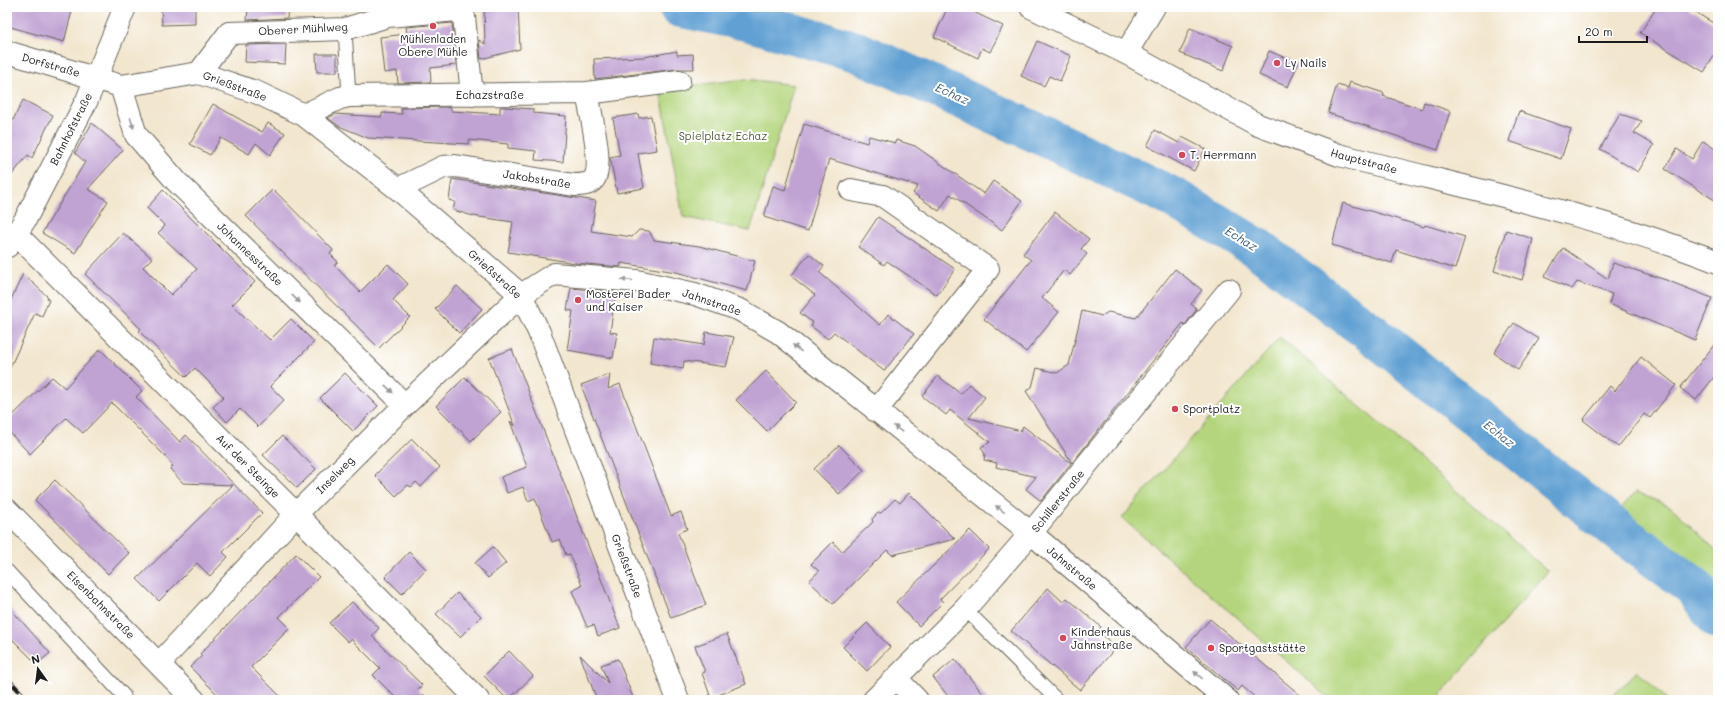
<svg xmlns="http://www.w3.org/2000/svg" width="1725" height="707" font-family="Mali,sans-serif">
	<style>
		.green { fill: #b4d57d; stroke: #68784c }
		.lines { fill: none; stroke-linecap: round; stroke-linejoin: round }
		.river { stroke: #61a0d3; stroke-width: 41 }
		.building { fill: #c0a2d3 }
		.lane-casing { stroke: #67635a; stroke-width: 15 }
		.street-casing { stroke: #67635a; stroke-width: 24 }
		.secondary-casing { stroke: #67635a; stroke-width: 24 }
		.lane { stroke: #fff; stroke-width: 13 }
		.street { stroke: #fff; stroke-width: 22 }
		.secondary { stroke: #fff; stroke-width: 22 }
		.rail-casing { stroke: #1c1c1c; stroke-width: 4.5 }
		.rail { stroke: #fff; stroke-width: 3; stroke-dasharray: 9; stroke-linecap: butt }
		.oneway { fill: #999 }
		.poi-dot { fill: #d1495b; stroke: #fff; stroke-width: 1.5 }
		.labels { text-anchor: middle; stroke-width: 4; stroke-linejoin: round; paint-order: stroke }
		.street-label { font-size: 11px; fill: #1c1c1c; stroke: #fff }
		.poi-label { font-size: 11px; fill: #1c1c1c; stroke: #fff; text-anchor: start }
		.park-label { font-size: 11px; fill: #515d3e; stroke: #fff }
		.water-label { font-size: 12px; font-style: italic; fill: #3e5e78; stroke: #fff }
	</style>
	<rect width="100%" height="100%" fill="#fff"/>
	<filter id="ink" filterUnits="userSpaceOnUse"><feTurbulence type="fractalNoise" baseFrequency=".025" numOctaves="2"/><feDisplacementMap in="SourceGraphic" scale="8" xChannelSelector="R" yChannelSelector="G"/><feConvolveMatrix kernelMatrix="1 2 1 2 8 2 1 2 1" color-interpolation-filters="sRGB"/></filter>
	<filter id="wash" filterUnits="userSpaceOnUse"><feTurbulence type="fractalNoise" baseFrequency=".012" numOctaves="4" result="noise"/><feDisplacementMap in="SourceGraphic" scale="16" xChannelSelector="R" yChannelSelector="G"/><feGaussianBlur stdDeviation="0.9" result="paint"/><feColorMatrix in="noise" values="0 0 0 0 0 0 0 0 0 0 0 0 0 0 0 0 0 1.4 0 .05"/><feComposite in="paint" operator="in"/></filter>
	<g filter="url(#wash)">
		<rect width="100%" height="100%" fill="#f2e6ce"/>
		<path class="green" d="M746,79l48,6 -44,146 -67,-14 -23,-128z
			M1280,337l268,234 -112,129h-105l-209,-182z
			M1636,492l35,15 47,45v67l-25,-33 -85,-64z
			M1637,671l31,29h-59z"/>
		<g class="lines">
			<path class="river" d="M679,7l69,14 110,31 199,90 117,56 83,50 118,88 251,201 67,49 25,33"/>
		</g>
		<g id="blocks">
			<path class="building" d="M7,7h66l-9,35 -57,-16z
				M161,7h34v17l-33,1z
				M248,7h40l-1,11 -40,2z
				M484,7h34l2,42 -39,10 -2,-19 6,4z
				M948,7h15l40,19 -13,26 -8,-4 -4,10 -44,-21z
				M1657,7h30l31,19v24l-14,22 -64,-39z
				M452,23l4,42 -26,3 1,14 -33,1 -1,-12 -13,2 -4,-36 27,-3 -1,-7z
				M1190,28l43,18 -10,25 -43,-18z
				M1037,41l34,15 -11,25 -11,-5 -5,10 -23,-10z
				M286,44l-1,20 -40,-2 1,-17z
				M677,51v4l16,-1 1,15h-17l-82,10 -1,-20 50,-2z
				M1269,51l29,12 -10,24 -29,-12z
				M316,54h21v18h-20z
				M1350,82l34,11 -1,3 39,13 2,-7 26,9 -12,39 -110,-37 9,-28 11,3z
				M23,100l30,15 -21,43 -4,-3 -21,26v-49z
				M213,104l49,28 6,-9 17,10 -15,22 -14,-12 -7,11 -28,-16 -11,17 -20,-11z
				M445,107l6,1v3l49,3v-7h5l28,2v4l33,3 -3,46 -28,-2 1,-9 -28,-3v-4l-39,-4v4l-101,-6 -29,-12 -11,-8 7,-4 47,3v-4l20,1 -1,-6z
				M1519,111l52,18 -10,30 -52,-18z
				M638,114l1,4 12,-2 6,34 -19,3 6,35 -27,5 -7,-36 10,-2 -7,-37z
				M1620,114l22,7 -8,12 20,12 -16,27 -38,-23z
				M92,123l31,27 -35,39 20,12 -33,52 -33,-20 43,-71 -10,-9z
				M804,124l63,19 2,-7 26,7 1,-3 19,6 69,48 9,-13 29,20 -20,29 -52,-36 -11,17 -26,-18 5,-7 -89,-27 -21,72 -44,-14 9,-31 12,4z
				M1155,130l24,13 3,-6 23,12 -11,22 -47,-25z
				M1703,141l15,10v51l-53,-33 12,-20 15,10z
				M452,179l144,22 -5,30 41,6 7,-7 10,1 5,9 45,6 56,15 -8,30 -71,-19 -55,-9 -1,4 -45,-4 -67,-11 5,-30 -40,-6 -20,-6 2,-8 -6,-2z
				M273,189l60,61 -3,4 8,8 -4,3 26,27 28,-28 20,20 -15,16 17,17 -31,31 -133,-132z
				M163,190l92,92 -23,23 38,35 21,-21 23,23 -44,44 14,14 -26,27 -18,-18 -13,13 -14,-15 11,-10 -29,-29 -9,9 -47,-46 2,-2 -56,-55 38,-41 29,25 -9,9 28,28 26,-26 -39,-36 7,-7 -18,-18z
				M1343,203l81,24 1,-2 40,12 -10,32 -59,-19 -4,13 -60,-18z
				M1055,212l34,27 -8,10 6,5 -17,21 -6,-5 -22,28 17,14 -33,40 -42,-33 47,-59 -8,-6z
				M878,217l77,52 -18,26 -50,-34 -3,4 -26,-18z
				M1506,230l27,9 -11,41 -28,-9z
				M1563,248l45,31 5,-16 53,17 46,18 -17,42 -86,-36 3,-10 -35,-12 -5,7 -28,-12z
				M809,254l15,12 -5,6 61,53 8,-11 26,20 -30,37 -50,-39 -6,7 -17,-13 2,-3 -13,-10 15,-18 -24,-19z
				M1175,269l27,21 -11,14 6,5 -12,16 -2,-2 -111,140 -46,-72 6,-4 5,-19 20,5 12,-8 13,-54 20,5 6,-4 28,6z
				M23,274l25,23 -1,2 2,1 -7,16 -7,-3 -28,61v-66z
				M457,286l25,23 -23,24 -24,-24z
				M571,288l45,4 -6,40 7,1 -4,25 -46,-8 6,-39 -6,-1z
				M1514,323l25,16 -21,31 -24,-17z
				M706,332l28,5 -8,30 -42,-6 -1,8 -33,-6 4,-26 50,8z
				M1718,340v32l-22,28 -16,-12z
				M100,349l42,42 -6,6 44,45 6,-7 76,78 -39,39 5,5 -18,19 -13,-13 -38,38 -22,-22 96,-94 -50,-2 -13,-14 3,-3 -8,-10 -53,-53 -29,30 -17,-15 -36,36 -23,-24v-9l45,-44 13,11z
				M512,349l108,279 -22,8 -4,-11 -7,2 -15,-36 10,-5 -12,-32 -4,1 -6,-16 -8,3 -17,-44 -7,3 -5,-14 -16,6 -6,-16 26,-10 -17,-46 5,5 -26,-68z
				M1641,357l35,28 -26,33 -6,-4 -26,33 -35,-27 27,-34 5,5z
				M766,371l30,31 -29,29 -31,-31z
				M345,373l33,33 -25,25 -33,-33z
				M610,374l-2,15 12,-5 51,132 10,-4 6,17 -9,4 28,72 -35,13 -90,-233z
				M938,376l23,18 8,-10 16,13 -16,21 52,13 2,-5 48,37 -30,38 -15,-12 10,-12 -40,-10 1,-4 -13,-3 1,-6 -4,-7 9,-5 -40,-32 -4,5 -24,-19z
				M465,377l36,35 -30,29 -35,-35z
				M282,436l34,33 -19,19 -34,-33z
				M412,439l28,28 -19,20 -5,-5 -5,5 -3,-2 -12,11 -21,-21z
				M839,445l25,25 -25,24 -25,-25z
				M55,480l74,73 -21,21 -73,-74z
				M909,493l46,46 -63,16 -5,-5 -54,54 -24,-23 10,-10 -8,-7 22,-22 9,10 31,-30 -1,-3 6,-6h3l14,-14 5,4z
				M970,530l19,19 -49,50 3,3 -24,24 -23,-24z
				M493,547l13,16 -18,15 -13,-15z
				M409,552l17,17 -24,25 -17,-17z
				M296,554l23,23 -40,40 11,11 -39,39 33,33h-61l-33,-33 12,-11 -2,-2z
				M1048,588l15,14 4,-4 34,29 -3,4 18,16 -36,43 -69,-59z
				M457,593l24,23 -21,21 -24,-23z
				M352,602l27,26 -7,8 50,49 -4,4 11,11h-31l-25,-25 7,-7 -29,-29 -3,3 -19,-19z
				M7,605l43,48 -13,11 -30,-30z
				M1210,619l51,43 45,38h-48l-16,-14 -4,5 -52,-44z
				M867,623l23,24 -23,24 -24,-24z
				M727,634l19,50 -35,14 -9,-25 3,-1 -10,-26z
				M509,651l24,25 -25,24 -24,-24z
				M580,655l28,28 -7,-18 17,-6 16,41h-37z
				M955,659l15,19 18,22h-37l-18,-23z"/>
		</g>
	</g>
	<g filter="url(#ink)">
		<use href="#blocks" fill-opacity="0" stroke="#67635a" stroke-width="1"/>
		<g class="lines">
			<defs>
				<path id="lane" d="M345,29l4,67
					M7,571l117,125
					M965,609l92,91"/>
				<path id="street" d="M7,52l114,34 78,-13 59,20 46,22 94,74 123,106 18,37 139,368
					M1126,53l28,-46
					M199,73l30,-40 116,-4 43,-13 70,-6 6,7 8,78
					M121,86l15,49 41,47 228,223
					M304,115l36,-17 9,-2 238,-3 92,-12
					M398,189l45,-22 12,-1 119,19c7,0 15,0 20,-6 10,-14 -4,-68 -7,-86
					M851,190l32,6 105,73 -112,142
					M17,235l279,279 182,186
					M8,246l17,-26 62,-120 38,-93
					M7,510l187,190
					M159,664l137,-150 109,-109 116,-110 33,-21 83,7 58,13 45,16 38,22 253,201 196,167
					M896,678l21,22
					M874,700l91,-91 66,-76 198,-243"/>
				<path id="secondary" d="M1031,7l95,46 132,72 81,30c127,33 256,59 379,107"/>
			</defs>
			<use href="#lane" class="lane-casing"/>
			<use href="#street" class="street-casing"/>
			<use href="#secondary" class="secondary-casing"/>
			<use href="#lane" class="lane"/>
			<use href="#street" class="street"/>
			<use href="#secondary" class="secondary"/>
			<defs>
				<path id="rail" d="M7,678l21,22"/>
			</defs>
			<use href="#rail" class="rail-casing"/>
			<use href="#rail" class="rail"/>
		</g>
		<defs><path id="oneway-solid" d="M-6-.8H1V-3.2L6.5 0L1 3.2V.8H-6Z"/></defs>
		<g class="oneway">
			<use href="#oneway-solid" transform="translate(132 123) rotate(73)"/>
			<use href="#oneway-solid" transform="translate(627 280) rotate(-175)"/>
			<use href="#oneway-solid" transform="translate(296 299) rotate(44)"/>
			<use href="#oneway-solid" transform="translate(797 348) rotate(-141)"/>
			<use href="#oneway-solid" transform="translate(389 389) rotate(44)"/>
			<use href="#oneway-solid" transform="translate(898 429) rotate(-142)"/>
			<use href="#oneway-solid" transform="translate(1000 509) rotate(-142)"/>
			<use href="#oneway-solid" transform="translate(1198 675) rotate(-140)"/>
		</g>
	</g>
	<g class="poi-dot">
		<circle cx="433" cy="26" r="4"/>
		<circle cx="1277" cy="63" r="4"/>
		<circle cx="1182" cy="155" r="4"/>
		<circle cx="578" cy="300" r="4"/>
		<circle cx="1175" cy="409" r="4"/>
		<circle cx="1063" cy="638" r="4"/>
		<circle cx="1211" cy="648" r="4"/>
	</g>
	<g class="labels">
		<g class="street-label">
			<text transform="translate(303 29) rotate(-3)" y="4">Oberer Mühlweg</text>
			<text transform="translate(51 65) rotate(16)" y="4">Dorfstraße</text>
			<text transform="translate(235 86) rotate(20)" y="4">Grießstraße</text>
			<text x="490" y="99">Echazstraße</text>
			<text transform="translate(71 129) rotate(-63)" y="4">Bahnhofstraße</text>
			<text transform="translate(1364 161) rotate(15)" y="4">Hauptstraße</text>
			<text transform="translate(537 179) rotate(9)" y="4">Jakobstraße</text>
			<text transform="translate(250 254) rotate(44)" y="4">Johannesstraße</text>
			<text transform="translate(495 274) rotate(42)" y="4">Grießstraße</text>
			<text transform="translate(712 302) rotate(19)" y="4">Jahnstraße</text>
			<text transform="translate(248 466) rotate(45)" y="4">Auf der Steinge</text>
			<text transform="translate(335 475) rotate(-45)" y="4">Inselweg</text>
			<text transform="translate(1058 501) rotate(-51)" y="4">Schillerstraße</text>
			<text transform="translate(627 566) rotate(69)" y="4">Grießstraße</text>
			<text transform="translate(1072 568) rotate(40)" y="4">Jahnstraße</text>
			<text transform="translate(101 605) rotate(45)" y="4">Eisenbahnstraße</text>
		</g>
		<g class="poi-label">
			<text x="433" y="43" text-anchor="middle">Mühlenladen<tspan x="433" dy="13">Obere Mühle</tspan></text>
			<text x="1285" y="67">Ly Nails</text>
			<text x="1190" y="159">T. Herrmann</text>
			<text x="586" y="298">Mosterei Bader<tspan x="586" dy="13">und Kaiser</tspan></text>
			<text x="1183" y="413">Sportplatz</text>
			<text x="1071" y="636">Kinderhaus<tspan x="1071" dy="13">Jahnstraße</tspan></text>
			<text x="1219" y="652">Sportgaststätte</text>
		</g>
		<g class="park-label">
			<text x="723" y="140">Spielplatz Echaz</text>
		</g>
		<g class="water-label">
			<text transform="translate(952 94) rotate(24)" y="4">Echaz</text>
			<text transform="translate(1241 239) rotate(31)" y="4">Echaz</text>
			<text transform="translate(1499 434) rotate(38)" y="4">Echaz</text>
		</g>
	</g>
	<rect width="1725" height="707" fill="none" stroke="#fff" stroke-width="24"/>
	<g transform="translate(38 669) rotate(346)" stroke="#ffffff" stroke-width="3" paint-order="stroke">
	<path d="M0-3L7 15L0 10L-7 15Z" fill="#1c1c1c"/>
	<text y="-6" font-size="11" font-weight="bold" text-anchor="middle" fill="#1c1c1c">N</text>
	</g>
	<path d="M1579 36v6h68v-6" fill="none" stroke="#1c1c1c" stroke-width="2"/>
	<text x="1585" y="36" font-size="12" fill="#1c1c1c" stroke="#ffffff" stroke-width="3" paint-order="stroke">20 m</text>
</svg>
